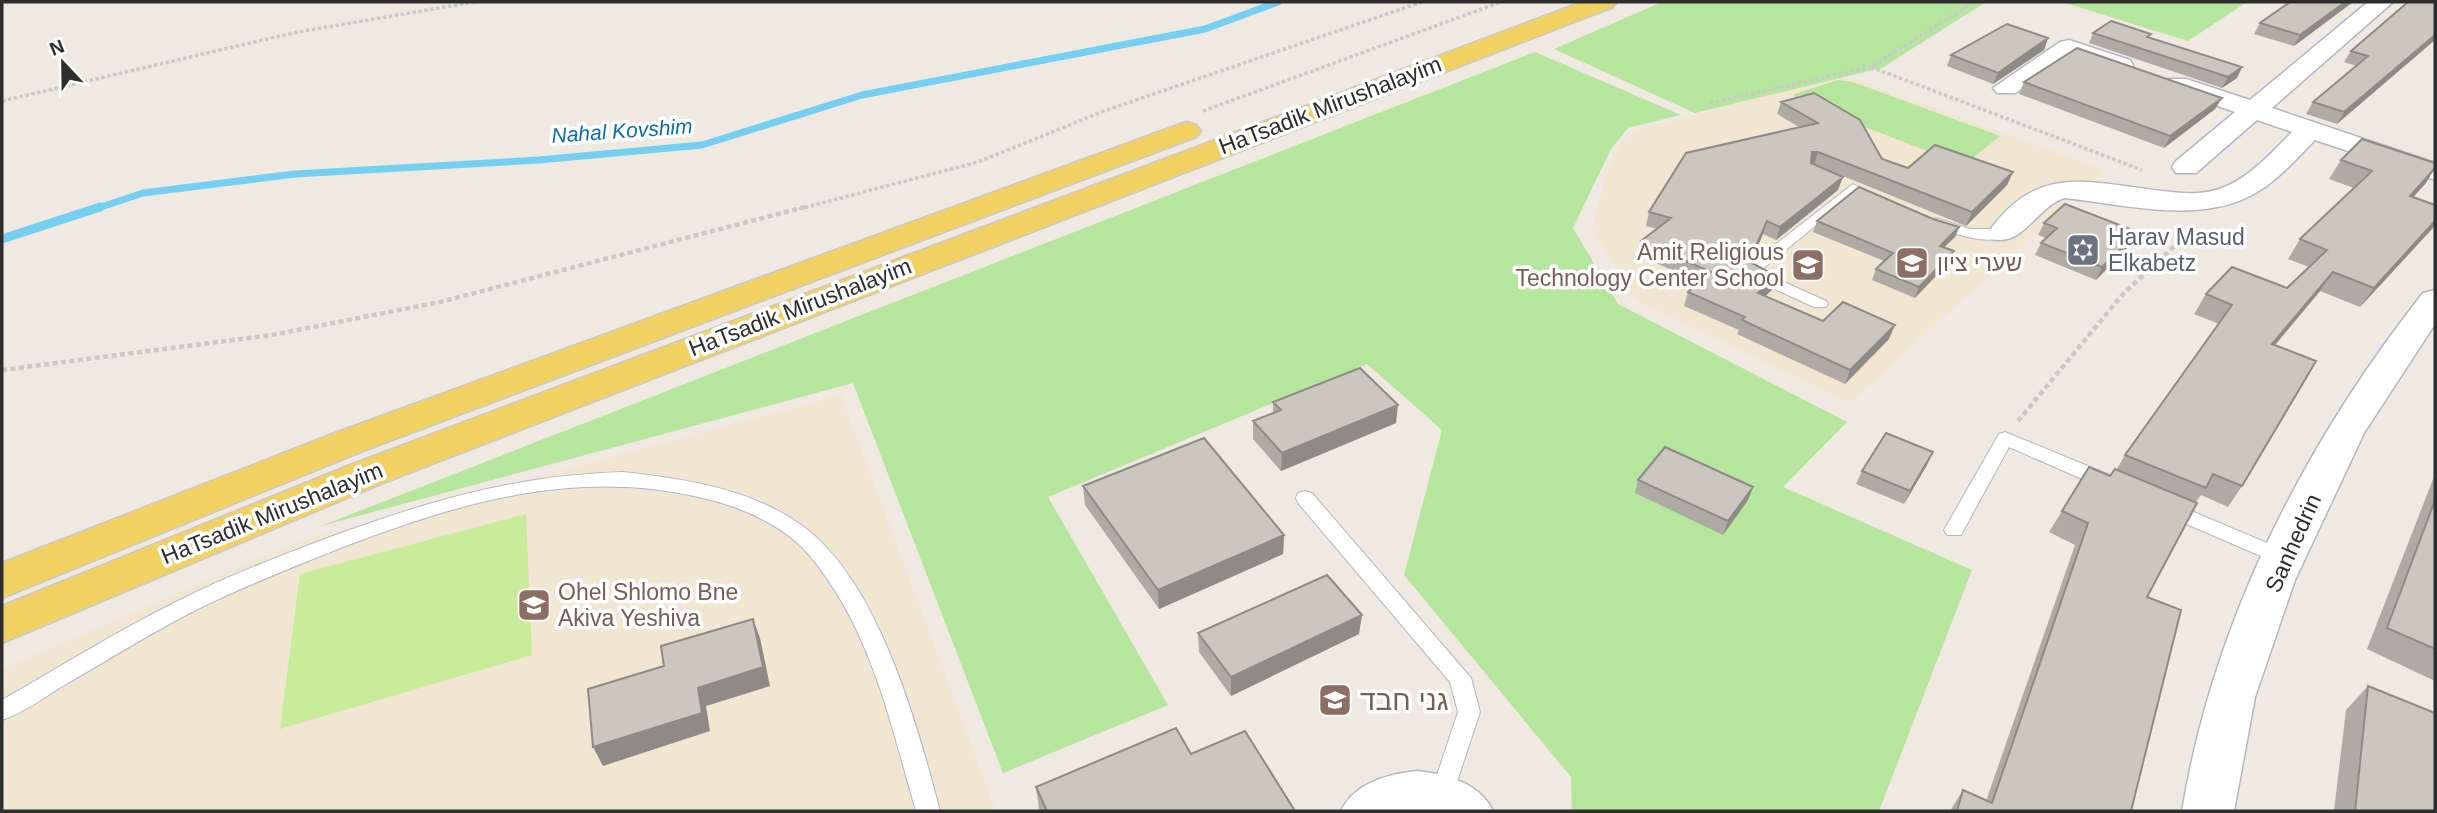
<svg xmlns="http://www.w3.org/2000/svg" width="2437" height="813" font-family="Helvetica,Heebo,sans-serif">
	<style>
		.education { fill: #f0e6d1 }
		.green { fill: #b6e59e }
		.pitch { fill: #c9ec9a }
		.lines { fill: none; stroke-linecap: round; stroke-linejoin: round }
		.stream-far1 { stroke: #75cff0; stroke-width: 7 }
		.stream { stroke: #75cff0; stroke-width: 9 }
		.lane-casing { stroke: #b4b7c1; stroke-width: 2 }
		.street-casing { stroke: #b4b7c1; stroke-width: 3 }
		.secondary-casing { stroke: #b4b7c1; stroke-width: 3 }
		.primary-casing { stroke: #c9c9c9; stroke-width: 3 }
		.path-far1 { stroke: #c9c9c9; stroke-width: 3.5; stroke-dasharray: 3.5 2.5; stroke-linecap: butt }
		.path { stroke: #c9c9c9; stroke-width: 4.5; stroke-dasharray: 5 3.5; stroke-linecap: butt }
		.lane { fill: #fff; fill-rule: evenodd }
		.street { fill: #fff; fill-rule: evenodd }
		.secondary { fill: #fff; fill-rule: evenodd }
		.primary { fill: #f2d163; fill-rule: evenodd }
		.wall { fill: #afaba4 }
		.shaded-wall { fill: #8e8b86 }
		.building { fill: #cbc7bf; stroke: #8e8b86; stroke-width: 2 }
		.labels { text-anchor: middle; stroke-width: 7; stroke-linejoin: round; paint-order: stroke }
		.far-water-label { font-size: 21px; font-style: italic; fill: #0d6fa3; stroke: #fff }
		.street-label { font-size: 23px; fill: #2e2e2e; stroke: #fff }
		.worship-label { font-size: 23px; fill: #5b616d; stroke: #fff; text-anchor: start }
		.education-label { font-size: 23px; fill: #785e54; stroke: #fff; text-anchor: start }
		.near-education-label { font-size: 28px; fill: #785e54; stroke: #fff; text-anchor: start }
	</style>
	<rect width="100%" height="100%" fill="#efe9e1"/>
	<path class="education" d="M1835,78l24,3 246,89 -255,233 -212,-102 -46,-72 17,-65 11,-20 14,-13z
		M841,395l155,416h-994v-142l295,-127z"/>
	<path class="green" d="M1662,2h324l-104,66 -187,45 -141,-64z
		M2062,2h185l-59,39z
		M1535,52l146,63 -53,13 -17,21 -38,79 45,76 229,118 -64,65 189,83 -93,241h-307l-1,-34 -167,-202 38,-145 -75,-66 -319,133 120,208 -165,68 -150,-390 -532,143z
		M1838,80l15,2 147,54 -36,29 -167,-64 -3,-7z"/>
	<path class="pitch" d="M526,514l6,141 -252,74 20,-155z"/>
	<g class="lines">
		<path class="stream-far1" d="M95,209l48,-16 152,-19 244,-14 163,-15 160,-50 343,-66 73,-27"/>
		<path class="stream" d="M2,239l98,-32"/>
		<defs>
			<path id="lane" d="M1853,184l7,4 -2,3 -98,80 66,30 2,3 -2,3h-12l-70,-32 -3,-3 3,-3z
				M1935,218l35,11h33l7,4c-17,16 -61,-1 -80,-8l-2,-3z
				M2005,432l107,44 2,5 -2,5h-14l-89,-39 -48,88h-14l-3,-5 55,-96z
				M623,472c63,7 130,17 181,55 75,56 113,197 136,284h-24c-26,-89 -45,-182 -106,-255 -24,-29 -64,-47 -99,-56 -129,-34 -247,1 -368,47 -50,20 -101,40 -149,64 -45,23 -88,50 -131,75 -20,12 -40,27 -61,34v-20c58,-33 115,-69 176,-99 47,-24 97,-43 147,-62 99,-37 191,-64 298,-67z
				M1305,491l7,2 159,185 9,34 -30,91 -8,3 -8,-3 -4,-7 28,-84 -8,-30 -152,-179 -2,-5 2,-5z
				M2170,502l121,51 3,5 -3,5h-14l-114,-49 -3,-5 3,-5z"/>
			<path id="street" d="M2368,2h25l-121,106 163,55v17l-120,-40c-20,20 -39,43 -65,56 -55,28 -127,8 -186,2 -27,9 -41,49 -72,41l-4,-6c49,-71 101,-50 174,-42 18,2 37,4 54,-1 31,-9 54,-36 76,-58l-35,-12 -61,53h-20l-4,-6 4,-6 59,-49 -67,-23 -4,-5 4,-5h18l64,21z
				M2069,40l61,20 3,5 -3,5 -9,2 -49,-16 -57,37h-18l-4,-5 67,-46z
				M1417,771c29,3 63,12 76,40h-152c13,-28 47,-37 76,-40z"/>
			<path id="secondary" d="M2435,290v34l-71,109 -69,147 -40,117 -21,114h-52c32,-191 122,-367 241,-518z"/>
			<path id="primary" d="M1582,2h35l-4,5 -1235,478 -376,158v-37l348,-141z
				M1186,122l10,3 5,6 -5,6 -833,314 -361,147v-35l333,-130z"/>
		</defs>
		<use href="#lane" class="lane-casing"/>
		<use href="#street" class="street-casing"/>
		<use href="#secondary" class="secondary-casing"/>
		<use href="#primary" class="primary-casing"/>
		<path class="path-far1" d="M1871,67l271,103
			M2,101l295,-69 178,-30
			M1710,103l161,-36 103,-65
			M1203,111l298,-109
			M799,209l179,-47 126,-51 318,-109"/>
		<path class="path" d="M2,370l270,-35 168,-33 365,-95
			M2018,421l105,-127 73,-68"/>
		<use href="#lane" class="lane"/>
		<use href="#street" class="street"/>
		<use href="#secondary" class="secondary"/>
		<use href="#primary" class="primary"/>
	</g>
	<path class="wall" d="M2290,2h63l-59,44 -40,-12 6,-11z
		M2435,2l-98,122 -31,-10 7,-12 43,-36 -12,-4 7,-11z
		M2093,33l58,1 -2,3 93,30 -5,11 -15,10 -133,-45z
		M2048,38l-4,12 -51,34 -46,-18 4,-11z
		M2024,82l198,16 -7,11 -51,39 -145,-54z
		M1781,102l101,57 26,9 105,4 -6,13 -41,41 -150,-61 22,25 -62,50 -13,-6 -11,26 -2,2 26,14 -4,14 -7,6 58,25 66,18 -44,45 -108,-50 2,-4 -55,-24 4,-14 11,-10 -61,-27 3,-14 16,-12 -11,-3 3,-14 150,-85 -22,-13z
		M2341,160l85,23 -13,14 22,24v4l-75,82 -40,-16 -45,54 -33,141 -14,21 -27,-12 -5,7 -49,95 -16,214h-181l13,-21 23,11 89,-256 -26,-13 13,-21 48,-35 7,-7 8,-14 94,-131 -25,-10 12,-20 81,-6 22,-21 -21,-8 12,-20 54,-51 -25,-9z
		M1817,221l142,6 -4,10 -11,10 10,4 -5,11 -34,36 -43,-18 4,-11 8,-8 -71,-29z
		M2044,223l94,9 -7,12 -35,36 -61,-25 6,-12 5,-5 -8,-3z
		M1273,402l123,21 -115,48 -28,-32v-18l20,-8z
		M1927,465l-23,39 -48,-20 6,-13z
		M2435,474v207l-68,-32z
		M1638,480l110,20 -25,35 -88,-42z
		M1083,486l201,49 -1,19 -124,55 -74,-104z
		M1198,633l161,1 -128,62 -32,-44z
		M2368,686l67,125h-101l12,-101z
		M1191,754l104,57h-254l-2,-2 -3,-22z"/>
	<path class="shaded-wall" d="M2345,2h8l-59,44 6,-11z
		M2435,35v5l-98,84 7,-12z
		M2048,38l-4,12 -51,34 5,-11z
		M2242,67l-5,11 -15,10 6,-11z
		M2222,98l-7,11 -51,39 6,-12z
		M1812,152h6l-4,13h-7z
		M2435,168l-9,15 -29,32 13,-19z
		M2013,172l-6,13 -41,41 6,-14z
		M1843,177l-5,13 -62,50 4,-13z
		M1767,221l-4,13 -11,26 -14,11 5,-13z
		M2435,221v4l-2,3 -73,79 14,-19z
		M1959,227l-4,10 -20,19 5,-10z
		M2138,232l-7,12 -35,36 6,-13z
		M1954,251l-5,11 -34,36 4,-11z
		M2333,272l-13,19 -61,73 13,-20z
		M1776,276l-4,14 -19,17 5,-14z
		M1895,325l-6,14 -44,45 5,-14z
		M1398,405l-2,18 -115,48 1,-18z
		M1933,452l-6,13 -23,39 6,-13z
		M1753,487l-5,13 -25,35 5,-14z
		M1284,535l-1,19 -124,55 -1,-19z
		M1362,615l-3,19 -128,62v-19z
		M753,619l7,19 10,48 -64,20 4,25 -107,35 -10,-19 105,-59z"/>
	<path class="building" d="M2290,2h55l-45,33 -40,-12z
		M2408,2h27v33l-91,77 -31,-10 55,-46 -17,-5z
		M2111,21l40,13 -4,3 95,30 -14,10 -135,-44z
		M2007,24l41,14 -50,35 -47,-18z
		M2077,48l145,50 -52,38 -146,-54z
		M1814,93l46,27 22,39 26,9 27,-23 78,27 -41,40 -154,-60h-6l-1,11 32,14 -63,50 -13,-6 -11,25 -13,12 33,18 -18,17 65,28 20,-19 52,23 -45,45 -108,-50 3,-3 -57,-25 23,-20 -70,-31 30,-23 -22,-6 37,-59 132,-30 -37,-21z
		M2362,139l73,24v5l-25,28 25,9v16l-61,67 -41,-16 -61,72 44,17 -74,125 -29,-12 -7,14 -81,-33 107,-150 -26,-11 26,-27 55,21 40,-38 -27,-11 72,-68 -31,-11z
		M1859,187l74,32 26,8 -19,19 14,5 -35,36 -43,-18 17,-16 -76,-32z
		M2065,204l73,28 -36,35 -61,-24 16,-15 -13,-5z
		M1360,368l38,37 -116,48 -29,-32 28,-11 -8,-8z
		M1886,433l47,19 -23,39 -48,-20z
		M1204,438l80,97 -126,55 -75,-104z
		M1665,447l88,40 -25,34 -90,-41z
		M2089,467l21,9 5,-7 82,34 -50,94 34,13 -50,201h-174l6,-21 29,13 96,-280 -26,-12z
		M2435,500v149l-48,-21z
		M1327,575l35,40 -131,62 -33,-44z
		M753,619l10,48 -65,21 4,25 -109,34 -5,-58 76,-23 -3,-20z
		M2368,686l67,27v98h-80z
		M1176,728l15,26 54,-23 50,80h-248l-11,-24z"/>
	<defs>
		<symbol id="synagogue-square" viewBox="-11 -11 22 22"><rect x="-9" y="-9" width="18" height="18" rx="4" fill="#6b7280" stroke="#fff"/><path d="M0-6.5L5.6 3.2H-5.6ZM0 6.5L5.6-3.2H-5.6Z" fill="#fff"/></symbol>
		<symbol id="school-square" viewBox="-11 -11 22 22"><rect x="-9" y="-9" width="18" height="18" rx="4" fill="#8d6e63" stroke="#fff"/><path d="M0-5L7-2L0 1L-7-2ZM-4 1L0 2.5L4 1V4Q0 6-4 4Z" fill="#fff"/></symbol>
	</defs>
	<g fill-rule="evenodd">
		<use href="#synagogue-square" x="2064" y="231" width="38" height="38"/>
		<use href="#school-square" x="1893" y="244" width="38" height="38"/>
		<use href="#school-square" x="1789" y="246" width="38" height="38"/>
		<use href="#school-square" x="515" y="586" width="38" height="38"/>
		<use href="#school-square" x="1316" y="681" width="38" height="38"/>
	</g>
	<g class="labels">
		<g class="far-water-label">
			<text transform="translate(622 131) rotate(-4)" y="7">Nahal Kovshim</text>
		</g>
		<g class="street-label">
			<text transform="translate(1330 105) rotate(-21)" y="8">HaTsadik Mirushalayim</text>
			<text transform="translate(800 307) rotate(-21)" y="8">HaTsadik Mirushalayim</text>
			<text transform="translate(272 513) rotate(-22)" y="8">HaTsadik Mirushalayim</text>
			<text transform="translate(2293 543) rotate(-66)" y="8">Sanhedrin</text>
		</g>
		<g class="worship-label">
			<text x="2108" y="245">Harav Masud<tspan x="2108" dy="26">Elkabetz</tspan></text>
		</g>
		<g class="education-label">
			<text x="1784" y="260" text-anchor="end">Amit Religious<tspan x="1784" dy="26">Technology Center School</tspan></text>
			<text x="1937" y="271">שערי ציון</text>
			<text x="558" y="600">Ohel Shlomo Bne<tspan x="558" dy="26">Akiva Yeshiva</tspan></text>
		</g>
		<g class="near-education-label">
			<text x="1360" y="710">גני חבד</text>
		</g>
	</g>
	<rect width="2437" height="813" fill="none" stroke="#2e2e2e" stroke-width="7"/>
	<g transform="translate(63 63) rotate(338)" stroke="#ffffff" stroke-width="5" paint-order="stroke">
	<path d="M0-5L12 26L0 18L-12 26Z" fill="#2e2e2e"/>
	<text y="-10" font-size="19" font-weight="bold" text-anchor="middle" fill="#2e2e2e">N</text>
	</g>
</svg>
